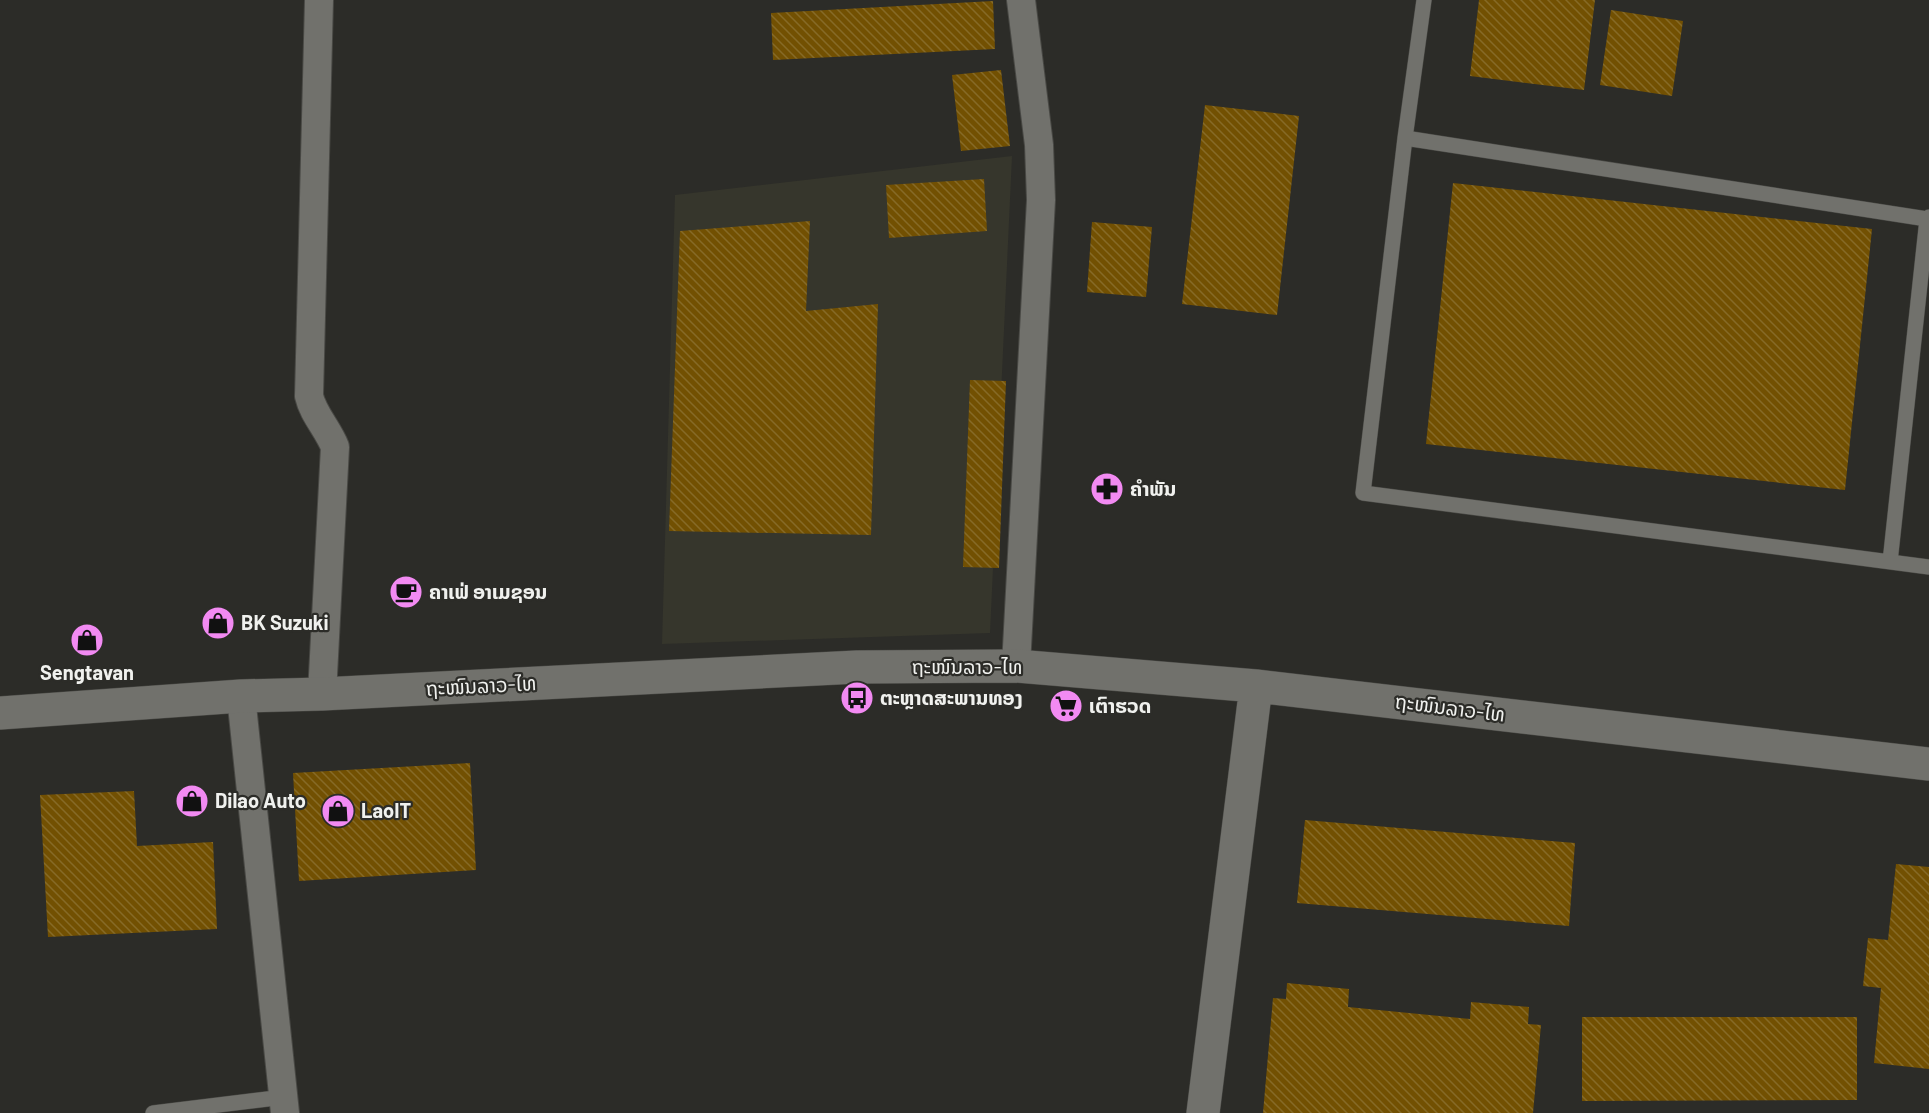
<svg xmlns="http://www.w3.org/2000/svg" width="1929" height="1113" font-family="Barlow,'Noto Sans Lao',sans-serif">
	<style>
		.built { fill: #36362c }
		.building { fill: url(#building-back-hatch) }
		.lines { fill: none; stroke-linecap: round; stroke-linejoin: round }
		.lane-casing { stroke: #494945; stroke-width: 16 }
		.street-casing { stroke: #494945; stroke-width: 30 }
		.secondary-casing { stroke: #494945; stroke-width: 34 }
		.lane { stroke: #71716c; stroke-width: 15 }
		.street { stroke: #71716c; stroke-width: 28 }
		.secondary { stroke: #71716c; stroke-width: 33 }
		.labels { text-anchor: middle; stroke-width: 4.5; stroke-linejoin: round; paint-order: stroke }
		.poi-label { font-size: 20px; font-weight: bold; fill: #f0f1ee; stroke: #2c2c28; text-anchor: start }
		.street-label { font-size: 20px; fill: #f0f1ee; stroke: #2c2c28 }
	</style>
	<defs>
		<pattern id="building-back-hatch" width="6" height="6" patternUnits="userSpaceOnUse" patternTransform="scale(1.5)"><rect width="6" height="6" fill="#725002"/><path d="M-1 5l2 2M0 0l6 6M5-1l2 2" fill="none" stroke="#866a27"/></pattern>
	</defs>
	<rect width="100%" height="100%" fill="#2c2c28"/>
	<path class="built" d="M1012,156l-22,477 -328,11 13,-449z"/>
	<path class="building" d="M1479,0h116l-11,90 -114,-14z
		M993,1l2,48 -222,11 -2,-47z
		M1611,10l72,11 -11,75 -72,-11z
		M1001,70l9,76 -49,5 -9,-76z
		M1205,105l94,11 -22,199 -95,-11z
		M984,179l3,52 -98,7 -3,-53z
		M1453,183l419,46 -27,261 -419,-46z
		M810,221l-4,90 72,-7 -7,231 -202,-4 11,-300z
		M1092,222l60,5 -6,70 -59,-5z
		M970,380l36,1 -7,187 -36,-1z
		M470,763l6,107 -177,11 -6,-108z
		M134,791l3,55 76,-4 4,87 -169,8 -8,-142z
		M1305,820l270,23 -6,83 -272,-23z
		M1896,864l33,3v202l-55,-6 7,-75 -18,-2 5,-48 20,2z
		M1287,983l62,6 -1,18 122,12 1,-17 58,5 -1,17 13,1 -8,88h-270l10,-115 13,1z
		M1582,1017h275v83l-275,1z"/>
	<g class="lines">
		<defs>
			<path id="lane" d="M1424,0l-19,138 -42,355 566,74
				M1405,138l522,81
				M1890,562l37,-343 2,-2
				M153,1113l131,-16"/>
			<path id="street" d="M319,0l-10,396c4,18 19,33 26,51l-13,247
				M1016,666l25,-466 -2,-55 -18,-145
				M241,696l44,417"/>
			<path id="secondary" d="M0,713l241,-17 81,-2 535,-27 159,-1 240,20 673,78
				M1203,1113l53,-427"/>
		</defs>
		<use href="#lane" class="lane-casing"/>
		<use href="#street" class="street-casing"/>
		<use href="#secondary" class="secondary-casing"/>
		<use href="#lane" class="lane"/>
		<use href="#street" class="street"/>
		<use href="#secondary" class="secondary"/>
	</g>
	<defs>
		<symbol id="pharmacy-disc" viewBox="-11 -11 22 22"><circle r="9.5" fill="#f28af2" stroke="#2c2c28"/><path d="M-2-6h4v4h4v4h-4v4h-4v-4h-4v-4h4Z" fill="#111"/></symbol>
		<symbol id="cafe-disc" viewBox="-11 -11 22 22"><circle r="9.5" fill="#f28af2" stroke="#2c2c28"/><path d="M-5.5-4.5H6V0H3Q3 3.5 0 3.5H-2.5Q-5.5 3.5-5.5 0ZM3-3.2v2h1.7v-2ZM-6 4.5H4V6H-6Z" fill="#111"/></symbol>
		<symbol id="shop-disc" viewBox="-11 -11 22 22"><circle r="9.5" fill="#f28af2" stroke="#2c2c28"/><path d="M-5-2.5h2.3a2.7 3.5 0 0 1 5.4 0H5L5.5 6h-11ZM-1.5-2.5h3a1.5 2.3 0 0 0-3 0Z" fill="#111"/></symbol>
		<symbol id="bus-disc" viewBox="-11 -11 22 22"><circle r="9.5" fill="#f28af2" stroke="#2c2c28"/><path d="M-5-6H5V4H4V6H2V4H-2V6H-4V4H-5ZM-3.5-4V0h7V-4ZM-3.5 1.2v1.5H-2V1.2ZM2 1.2v1.5H3.5V1.2Z" fill="#111"/></symbol>
		<symbol id="supermarket-disc" viewBox="-11 -11 22 22"><circle r="9.5" fill="#f28af2" stroke="#2c2c28"/><path d="M-6-5.5h2.5l.6 2H6L4.5 2H-2.5L-4.4-4H-6ZM-1.5 3.2a1.3 1.3 0 1 0 .1 0ZM3 3.2a1.3 1.3 0 1 0 .1 0Z" fill="#111"/></symbol>
	</defs>
	<g fill-rule="evenodd">
		<use href="#pharmacy-disc" x="1088" y="470" width="38" height="38"/>
		<use href="#cafe-disc" x="387" y="573" width="38" height="38"/>
		<use href="#shop-disc" x="199" y="604" width="38" height="38"/>
		<use href="#shop-disc" x="68" y="621" width="38" height="38"/>
		<use href="#bus-disc" x="838" y="679" width="38" height="38"/>
		<use href="#supermarket-disc" x="1047" y="687" width="38" height="38"/>
		<use href="#shop-disc" x="173" y="782" width="38" height="38"/>
		<use href="#shop-disc" x="319" y="792" width="38" height="38"/>
	</g>
	<g class="labels">
		<g class="poi-label">
			<text x="1130" y="496">ຄໍາພັນ</text>
			<text x="429" y="599">ຄາເຟ່ ອາເມຊອນ</text>
			<text x="241" y="630">BK Suzuki</text>
			<text x="87" y="680" text-anchor="middle">Sengtavan</text>
			<text x="880" y="705">ຕະຫຼາດສະພານທອງ</text>
			<text x="1089" y="713">ເຕົາຮວດ</text>
			<text x="215" y="808">Dilao Auto</text>
			<text x="361" y="818">LaoIT</text>
		</g>
		<g class="street-label">
			<text x="967" y="674">ຖະໜົນລາວ-ໄທ</text>
			<text transform="translate(481 686) rotate(-3)" y="7">ຖະໜົນລາວ-ໄທ</text>
			<text transform="translate(1450 708) rotate(7)" y="7">ຖະໜົນລາວ-ໄທ</text>
		</g>
	</g>
</svg>
